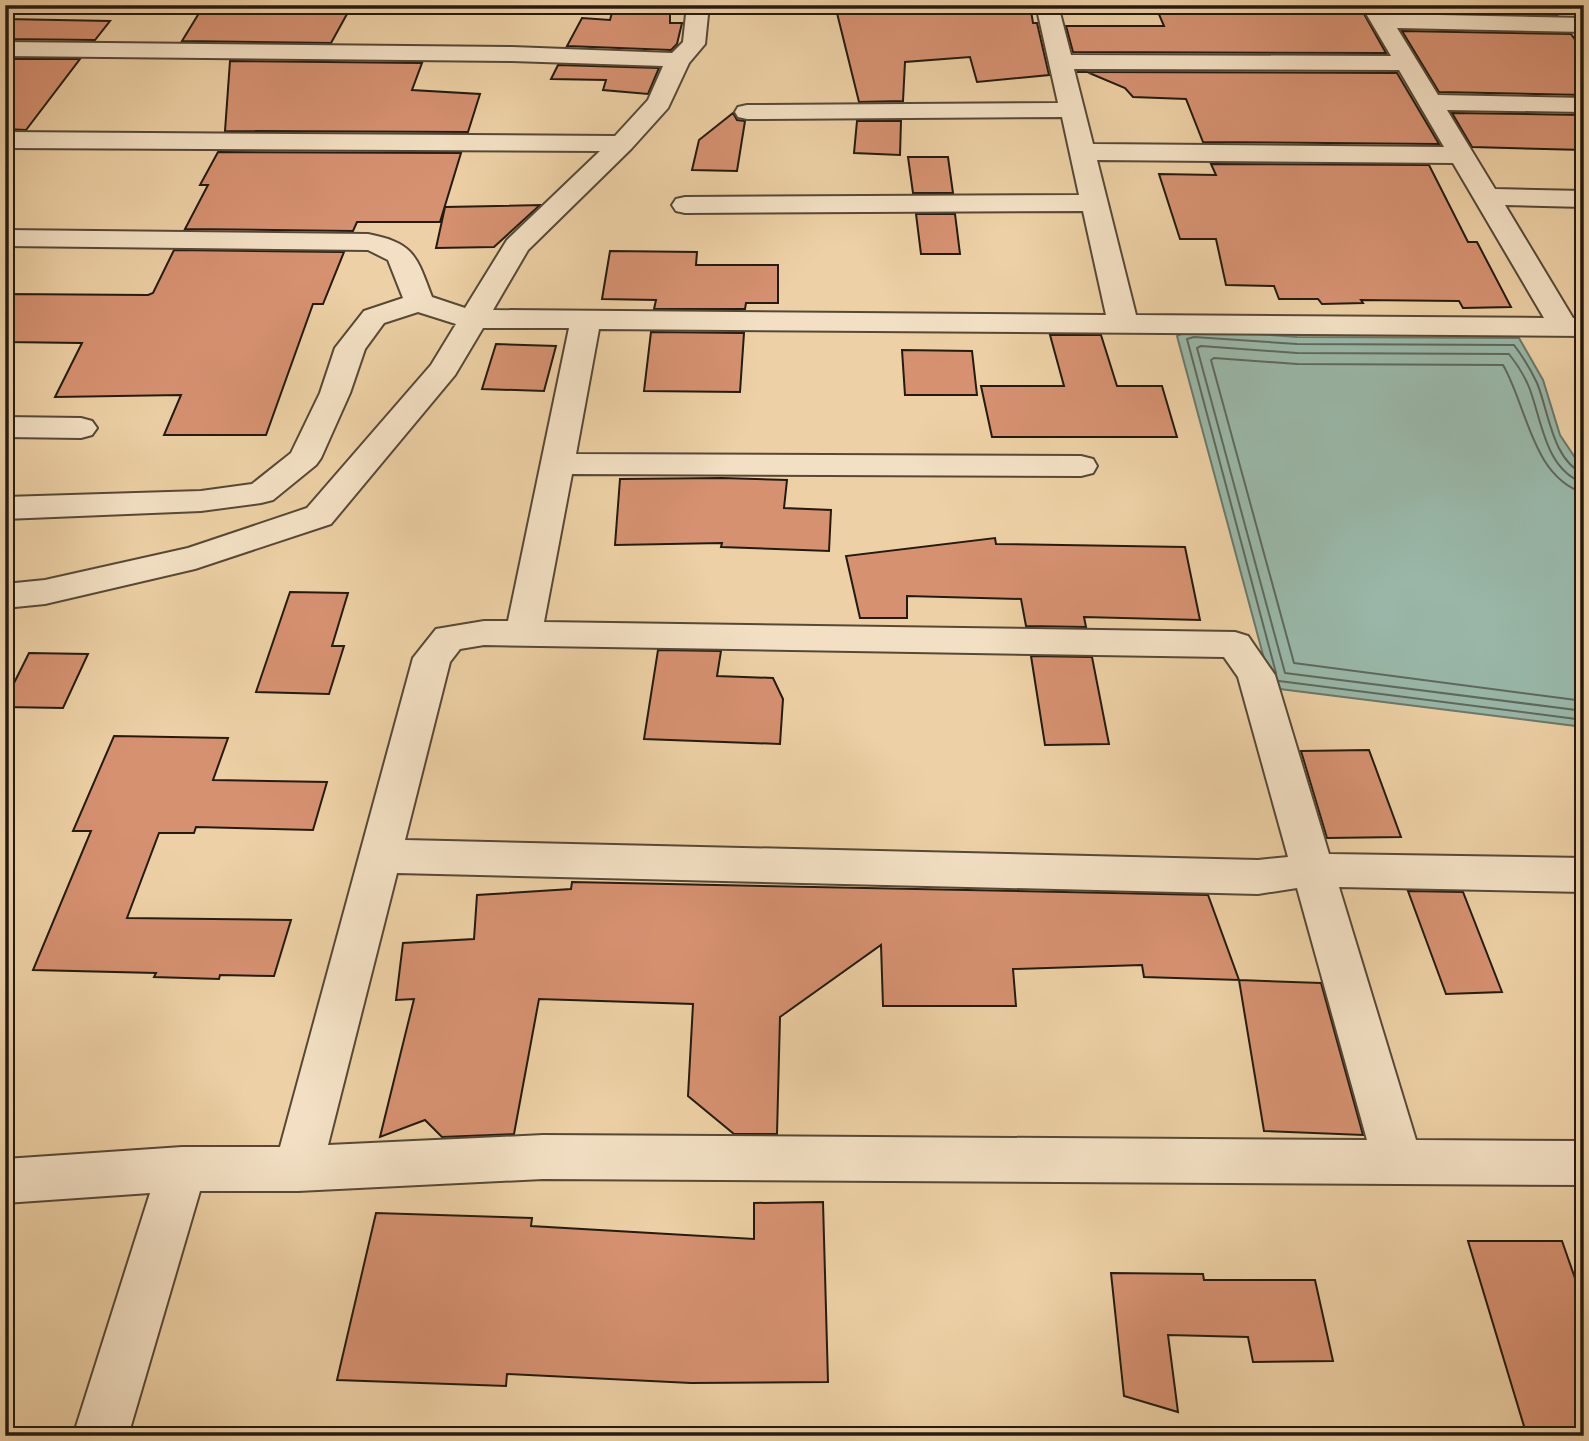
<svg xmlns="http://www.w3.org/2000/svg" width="1589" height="1441" font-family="'Libre Caslon Text',serif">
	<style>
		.water { fill: #99b7a8; stroke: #6a796c; stroke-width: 2 }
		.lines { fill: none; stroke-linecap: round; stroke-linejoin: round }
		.shore { stroke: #5e695c; stroke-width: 2 }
		.building { fill: #d69171; stroke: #231b11; stroke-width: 2 }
		.street-casing { stroke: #564836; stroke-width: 4 }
		.street { fill: #f3e0c4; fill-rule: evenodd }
	</style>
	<rect width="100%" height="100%" fill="#edd0a5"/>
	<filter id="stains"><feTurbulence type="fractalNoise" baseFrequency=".00286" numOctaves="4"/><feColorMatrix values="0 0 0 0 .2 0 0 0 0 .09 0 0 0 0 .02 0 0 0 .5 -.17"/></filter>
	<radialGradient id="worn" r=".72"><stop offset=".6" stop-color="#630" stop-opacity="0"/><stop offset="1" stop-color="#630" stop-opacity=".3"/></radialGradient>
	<path class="water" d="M1192,329l105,8 222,1 24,42 17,55 24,36v256l-312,-39 -95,-352z"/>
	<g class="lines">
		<path class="shore" d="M1584,483c-39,-13 -42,-63 -55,-96 -5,-12 -12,-23 -20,-33l-212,-1 -96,-7 -4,2 88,325 299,38
			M1584,493c-52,-16 -57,-87 -81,-128l-206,-1 -83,-6 -3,2 83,303 290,38
			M1276,673l-89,-334 7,-2 103,7 217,1c9,12 17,25 23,38 12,29 15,77 47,91
			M1279,681l305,39"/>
	</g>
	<path class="building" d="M204,5h148l-21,38 -149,-2z
		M614,5h56v18h12l-5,21 -6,6 -104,-4 15,-28 28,2z
		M835,5h195l3,18h4l12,52 -72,7 -7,-25 -65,5 -2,39 -44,1z
		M1155,5h204l27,48 -313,-1 -7,-26h98z
		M1386,5h165l6,10 -167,-4z
		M5,19l105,2 -15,19 -90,-1z
		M1402,31l169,3 13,18v43l-145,-3z
		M5,59h75l-54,71 -21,-1z
		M230,61l192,2 -10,27 68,4 -12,38 -243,-1z
		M558,65l101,3 -11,26 -45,-4 3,-10 -55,-1z
		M1077,72l320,1 42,71 -236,-2 -17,-43 -53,-2 -8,-9 -38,-16z
		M733,113l4,7 8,1 -8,50 -45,-1 7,-30z
		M1452,113l132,2v35l-112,-3z
		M857,121h44l-1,34 -46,-2z
		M218,152l243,1 -21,69h-83l-4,9 -168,-2 23,-44h-8z
		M908,157h40l5,36h-40z
		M1211,164l218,1 39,77h9l34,65 -48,1 -4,-7 -98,-1 2,3 -41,1 -4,-5h-39l-5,-13 -48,-1 -10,-46h-36l-21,-65 57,1z
		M540,205l-46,42 -58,1 9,-41z
		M916,214h39l5,40h-39z
		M174,250l170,2 -21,52h-10l-47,131h-102l17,-40 -126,2 27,-54 -77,-1v-48l143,1 5,-2z
		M610,251l87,1 -1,13h82v38h-32l-1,6h-91l2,-9 -54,-1z
		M651,332l93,1 -4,59 -96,-1z
		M1050,335h51l16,51h45l15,51h-185l-11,-51h83z
		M496,344l60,2 -12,45 -62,-2z
		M902,350l70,1 5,44h-72z
		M722,478l65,2 -3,28 47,2 -2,41 -108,-4 1,-4 -107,2 5,-66z
		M995,538l1,6 189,3 15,73 -116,-3 2,10 -60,-1 -5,-27 -114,-3v22h-47l-14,-62z
		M290,592l58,1 -16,53h12l-15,48 -73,-2z
		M658,650l63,1 -4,25 56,2 10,21 -3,45 -136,-5z
		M29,653l59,1 -25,54 -58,-1v-6z
		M1031,656l61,1 17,87 -64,1z
		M114,736l114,2 -15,42 114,2 -14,48 -117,-3 -2,6h-35l-32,85 164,2 -17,56 -54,-1 -1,4 -65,-2 2,-4 -123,-3 58,-139h-18z
		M1369,750l32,87 -74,1 -26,-87z
		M572,882l636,13 31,85 -95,-3 -2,-12 -129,4 3,37h-133l-2,-61 -101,72 -3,117h-43l-46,-38 5,-92 -154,-5 -25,135 -72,3 -17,-17 -45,17 34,-138 -18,1 7,-57 71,-4 3,-44 94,-6z
		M1408,891l55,1 39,100 -56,2z
		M1239,980l82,3 42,152 -99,-4z
		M823,1202l5,180 -137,1 -184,-9 -1,12 -169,-6 39,-167 156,5 -1,8 223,13v-36z
		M1468,1241h94l22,63v132h-57z
		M1111,1273l92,1 1,6h111l18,81 -80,1 -5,-25 -80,-2 10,77 -54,-16z"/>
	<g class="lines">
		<defs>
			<path id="street" d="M687,5h22l-4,39 -16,19 -21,45 -37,41 -103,101 -35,60 613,5 -23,-104 -398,2 -9,-2 -4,-6 4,-6 9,-2 394,-2 -17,-78 -315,2 -9,-2 -3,-5 3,-5 9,-2 311,-2 -22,-98h22l13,50 320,1 -30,-51h22l6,9 195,4v14l-187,-4 41,67 146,3v14l-137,-2 48,79 89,2v16l-79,-2 68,113h11v18l-985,-7 -23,125 505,2 12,3 4,7 -4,7 -12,3 -509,-2 -28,148 691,10 13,4 27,39 54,179 255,4v34l-245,-5 77,253 168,1v44l-1041,-6 -245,12h-98l-72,245h-55l77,-243 -145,10v-44l177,-12h98l133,-489 23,-29 48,-8h24l61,-293h-86l-28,47 -124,149 -136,45 -150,35 -40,4v-24l40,-4 143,-32 119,-40 124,-143 25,-41 -38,-12 -34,11 -19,26 -15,44 -29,65 -5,7 -43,35 -12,3 -60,8 -196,8v-22l196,-6 51,-7 39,-31 29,-60 15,-45 29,-37 39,-13 -15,-38 -20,-10 -363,-4v-16l363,4c46,9 48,21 64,63l33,11 42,-68 93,-89 -595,-3v-16l610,4 33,-36 15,-34 -151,-5 -507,-5v-14l507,5 160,6 11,-11zM1074,69l325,1 45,77 -351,-3zM1097,160l356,3 91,155 -408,-3zM484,645l740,12 14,20 50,180 -30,3 -853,-20 45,-178 10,-13zM397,873l861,21 39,-6 70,252 -824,-5 -215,10z
				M5,417l76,1 11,3 5,7 -5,7 -11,3 -76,-1z"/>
		</defs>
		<use href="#street" class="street-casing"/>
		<use href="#street" class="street"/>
	</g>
	<rect width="1589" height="1441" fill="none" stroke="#edd0a5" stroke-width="28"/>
	<rect x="7" y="7" width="1575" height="1427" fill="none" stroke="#231b11" stroke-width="3.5"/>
	<rect x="14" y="14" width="1561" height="1413" fill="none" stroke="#231b11" stroke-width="2"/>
	<rect width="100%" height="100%" filter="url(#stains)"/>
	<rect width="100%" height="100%" fill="url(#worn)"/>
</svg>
